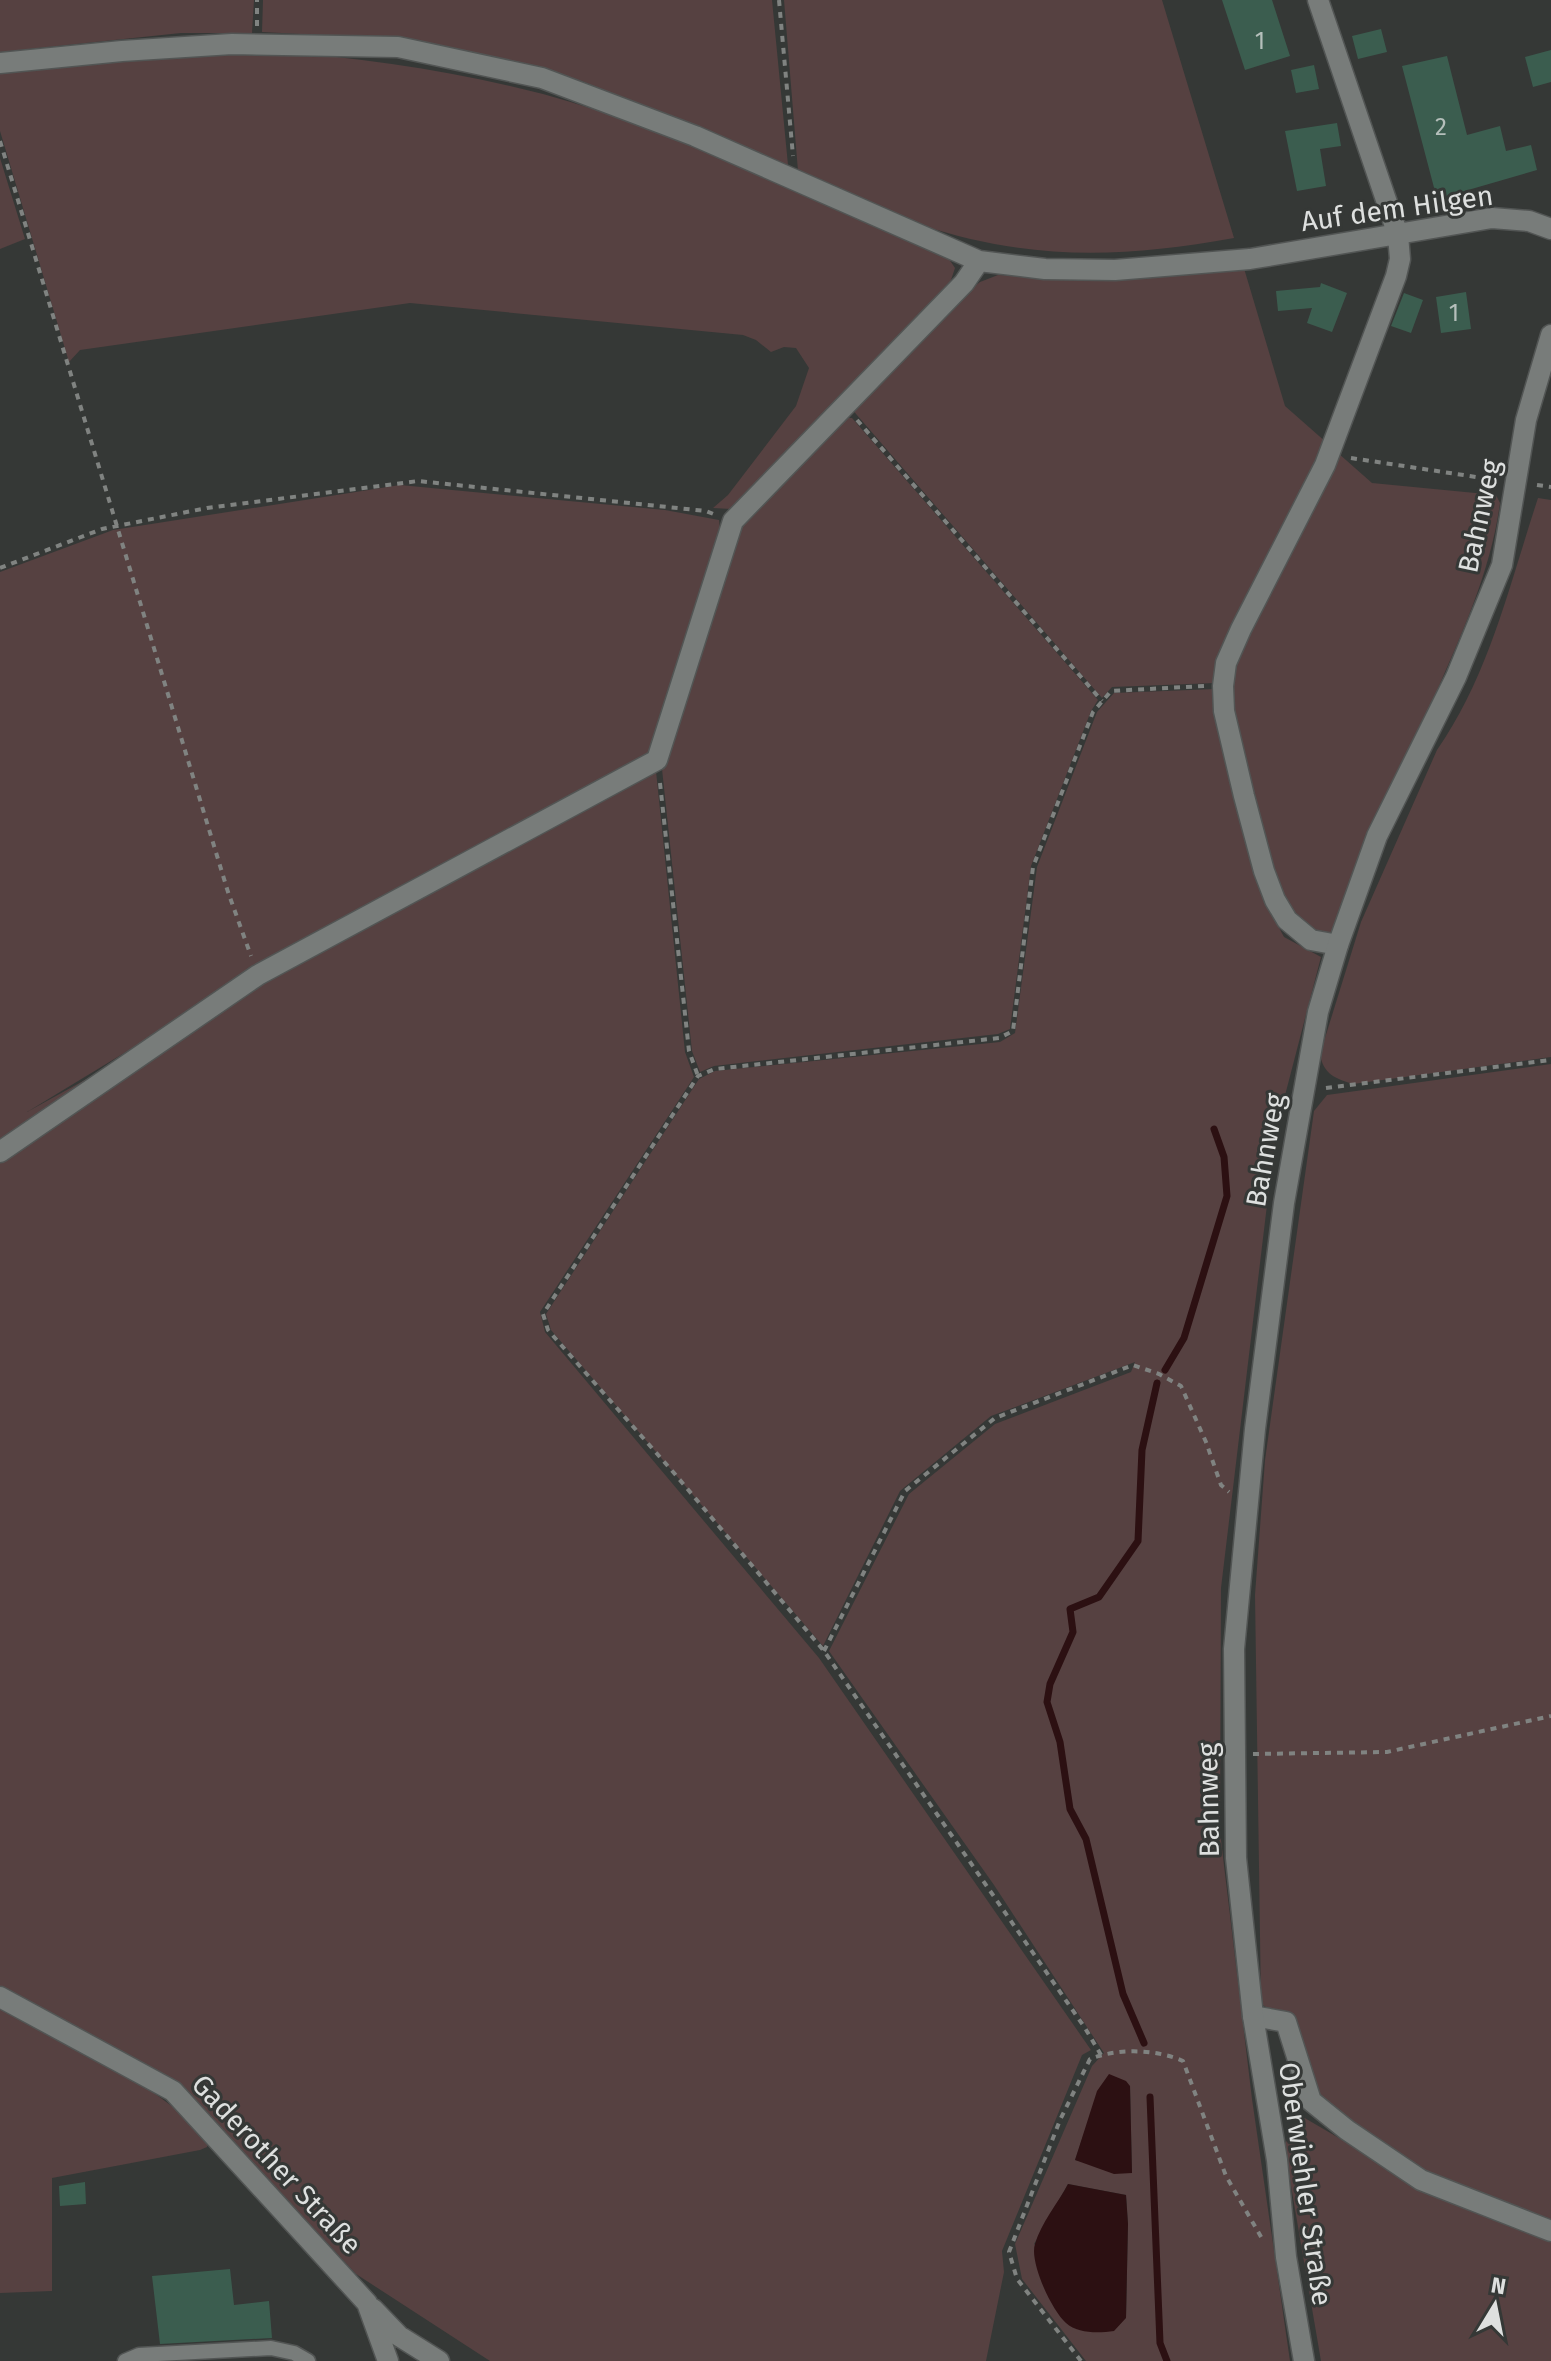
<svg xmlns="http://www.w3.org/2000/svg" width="1551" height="2361" font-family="'Fira Sans',sans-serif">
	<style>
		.green { fill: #564141; fill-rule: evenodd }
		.water { fill: #2c1012 }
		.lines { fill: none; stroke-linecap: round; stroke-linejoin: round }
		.stream { stroke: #2c1012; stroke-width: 7 }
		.building { fill: #3b5d4f }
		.lane-casing { stroke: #525554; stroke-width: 17 }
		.street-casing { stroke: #525554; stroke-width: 23 }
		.secondary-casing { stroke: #525554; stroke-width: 23 }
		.path { stroke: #808381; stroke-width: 4; stroke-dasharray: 6 6; stroke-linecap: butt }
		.lane { stroke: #787c7a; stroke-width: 14 }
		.street { stroke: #787c7a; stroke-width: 20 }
		.secondary { stroke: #787c7a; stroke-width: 20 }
		.labels { text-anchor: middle; stroke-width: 6; stroke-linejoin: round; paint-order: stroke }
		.number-label { font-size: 24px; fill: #b5bfbb }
		.street-label { font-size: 28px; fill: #dee0df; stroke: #353836 }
	</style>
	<rect width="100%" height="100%" fill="#353836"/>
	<path class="green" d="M0,0h254l-2,33h-71l-181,19z
		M263,0h509l16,165 -206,-84 -186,-42 -134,-7z
		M784,0h378l72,238c-112,20 -203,23 -313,-13 -42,-14 -83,-37 -123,-54z
		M272,51c92,7 182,20 271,43 137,37 275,109 406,165l6,9 -7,21 -217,220 -18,-1 15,-13 68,-89 13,-38 -13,-20 -12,-1 -13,5 -15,-12 -13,-5 -333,-32 -330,47 -11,12 -69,-231v-60l108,-11z
		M0,158l25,81 -25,10z
		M1243,265l42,141 42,37 -112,240 -103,4 -10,11 -252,-291 116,-114 14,-11 18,-7 103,5z
		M840,418h12l246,282 -7,11 -60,155 -21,163 -12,5 -284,32 -14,6 -8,-21 -30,-282 69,-230 16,-25z
		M1338,453l34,30 124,12 4,8c-9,67 -37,128 -64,190 -35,80 -73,158 -105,240l-18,1 -29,-31 -14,-36 -38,-145 -2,-29 5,-29z
		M400,485l265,25 54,10 1,10 -70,222 -17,15 -372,203 -234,142 269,-149 360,-192 29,281 9,25 -154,235 5,20 274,326 272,392 -9,5 -80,196 2,21 -18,89h-496l-134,-87 -135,-146 -32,-32 -189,-105v-1419l113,-42z
		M1538,498l13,2v557l-198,27c-17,-5 -30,-10 -33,-30l41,-132 76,-172c52,-74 73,-167 101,-252z
		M1215,689l55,222 14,26 37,20 -45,173 -55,458 -1,244 32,267 38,262h-204l-64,-82 -7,-35 77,-178 12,-13 -110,-168 -165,-234 80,-157 86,-70 136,-52 4,-10 -144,54 -91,75 -77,155 -272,-316 -5,-16 153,-235 16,-8 285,-29 15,-9 22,-166 60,-155 17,-19zM1130,2086l2,87 -57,-13 11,-32zM1068,2184l58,11 2,29 -2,94 -92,-74z
		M1551,1064v1161l-112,-44 -118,-80 -38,-84 -22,-13 -6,-409 10,-135 49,-349 13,-16z
		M0,2008l134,70 47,35 28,28 -2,6 -7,3 -148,28v113l-52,2z
		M1303,2117l106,62 142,57v125h-230l-37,-216z"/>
	<path class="water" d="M1109,2074l17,7 4,5 2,87 -18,1 -39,-14 22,-69z
		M1068,2184l58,11 2,29 -2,94 -12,13c-15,2 -36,3 -48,-8 -14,-12 -37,-61 -31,-79 6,-21 23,-41 33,-60z"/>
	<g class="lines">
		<path class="stream" d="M1165,1370l19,-32 43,-142 -3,-39 -10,-28
			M1144,2043l-21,-49 -37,-155 -16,-30 -10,-67 -13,-40 3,-18 23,-52 -3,-23 29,-12 39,-56 4,-91 15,-67
			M1150,2097l10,246 7,18"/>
	</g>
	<path class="building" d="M1222,0h50l18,56 -45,14z
		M1381,29l6,23 -29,7 -6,-23z
		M1551,50v32l-18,5 -8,-30z
		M1447,56l20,79 33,-9 6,25 25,-6 6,25 -100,29 -35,-133z
		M1314,65l5,24 -23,4 -5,-23z
		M1337,123l4,23 -21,3 6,37 -29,5 -12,-60z
		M1321,283l26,10 -15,39 -25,-9 5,-15 -34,3 -2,-20 44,-4z
		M1466,292l5,37 -30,4 -5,-36z
		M1404,293l19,7 -12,33 -20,-7z
		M85,2182l1,22 -26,2 -1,-20z
		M230,2269l4,36 35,-4 3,37 -112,6 -8,-68z"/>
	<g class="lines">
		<defs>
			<path id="lane" d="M125,2361l14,-6 132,-7 23,5 14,8"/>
			<path id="street" d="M1318,0l80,235 2,24 -4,17 -71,189 -84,164 -15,34 -3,23 1,25 20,85 20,75 11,29 12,20 24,20 27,5
				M0,63l122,-12 110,-7 166,3 144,31 153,58 284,125 66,8 70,1 135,-11 242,-41 37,3 22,8
				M0,1152l258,-177 399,-215 76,-239 231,-238 15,-22
				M0,1997l173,94 194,212 21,58
				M1253,2016l33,6 25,79 36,29 74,50 130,51
				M373,2309l26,27 40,25"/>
			<path id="secondary" d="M1304,2361l-18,-104 -9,-97 -24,-144 -17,-158 -2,-209 21,-220 29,-226 34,-191 20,-67 39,-109 79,-159 46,-112 24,-145 25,-85"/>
		</defs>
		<use href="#lane" class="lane-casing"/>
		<use href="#street" class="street-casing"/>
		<use href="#secondary" class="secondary-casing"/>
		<path class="path" d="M779,0l14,156
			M257,26v-26
			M0,141l228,751 23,64
			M857,420l245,281
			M1351,458l145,22
			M1537,485l14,2
			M0,568l102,-39 105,-21 211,-27 288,30 10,4
			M660,783l29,268 9,25
			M1326,1088l225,-28
			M824,1651l81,-160 90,-73 138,-53 26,9 22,12 25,56 15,43 8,7
			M1253,1754l134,-2 164,-36
			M1101,2055l-16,-27 -261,-377 -150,-178 -126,-143 -5,-16 155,-238 17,-7 284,-31 14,-7 20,-164 60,-155 18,-21 93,-5
			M1081,2361l-64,-82 -8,-27 51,-132 30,-61c28,-11 66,-10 93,2l43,115 38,66"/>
		<use href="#lane" class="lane"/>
		<use href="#street" class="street"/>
		<use href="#secondary" class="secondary"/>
	</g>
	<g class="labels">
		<g class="number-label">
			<text x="1260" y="49">1</text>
			<text x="1441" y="135">2</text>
			<text x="1454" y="321">1</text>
		</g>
		<g class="street-label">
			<text transform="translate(1397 208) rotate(-8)" y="10">Auf dem Hilgen</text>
			<text transform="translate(1479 516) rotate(-78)" y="10">Bahnweg</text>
			<text transform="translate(1265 1150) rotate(-80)" y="10">Bahnweg</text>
			<text transform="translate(1208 1800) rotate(-91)" y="10">Bahnweg</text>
			<text transform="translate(277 2164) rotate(47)" y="10">Gaderother Straße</text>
			<text transform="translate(1306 2184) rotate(82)" y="10">Oberwiehler Straße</text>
		</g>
	</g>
	<g transform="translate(1495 2305) rotate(10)" stroke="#353836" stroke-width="6" paint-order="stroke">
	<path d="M0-6L14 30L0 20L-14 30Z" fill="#dee0df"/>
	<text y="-12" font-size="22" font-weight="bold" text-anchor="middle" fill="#dee0df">N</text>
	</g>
</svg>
